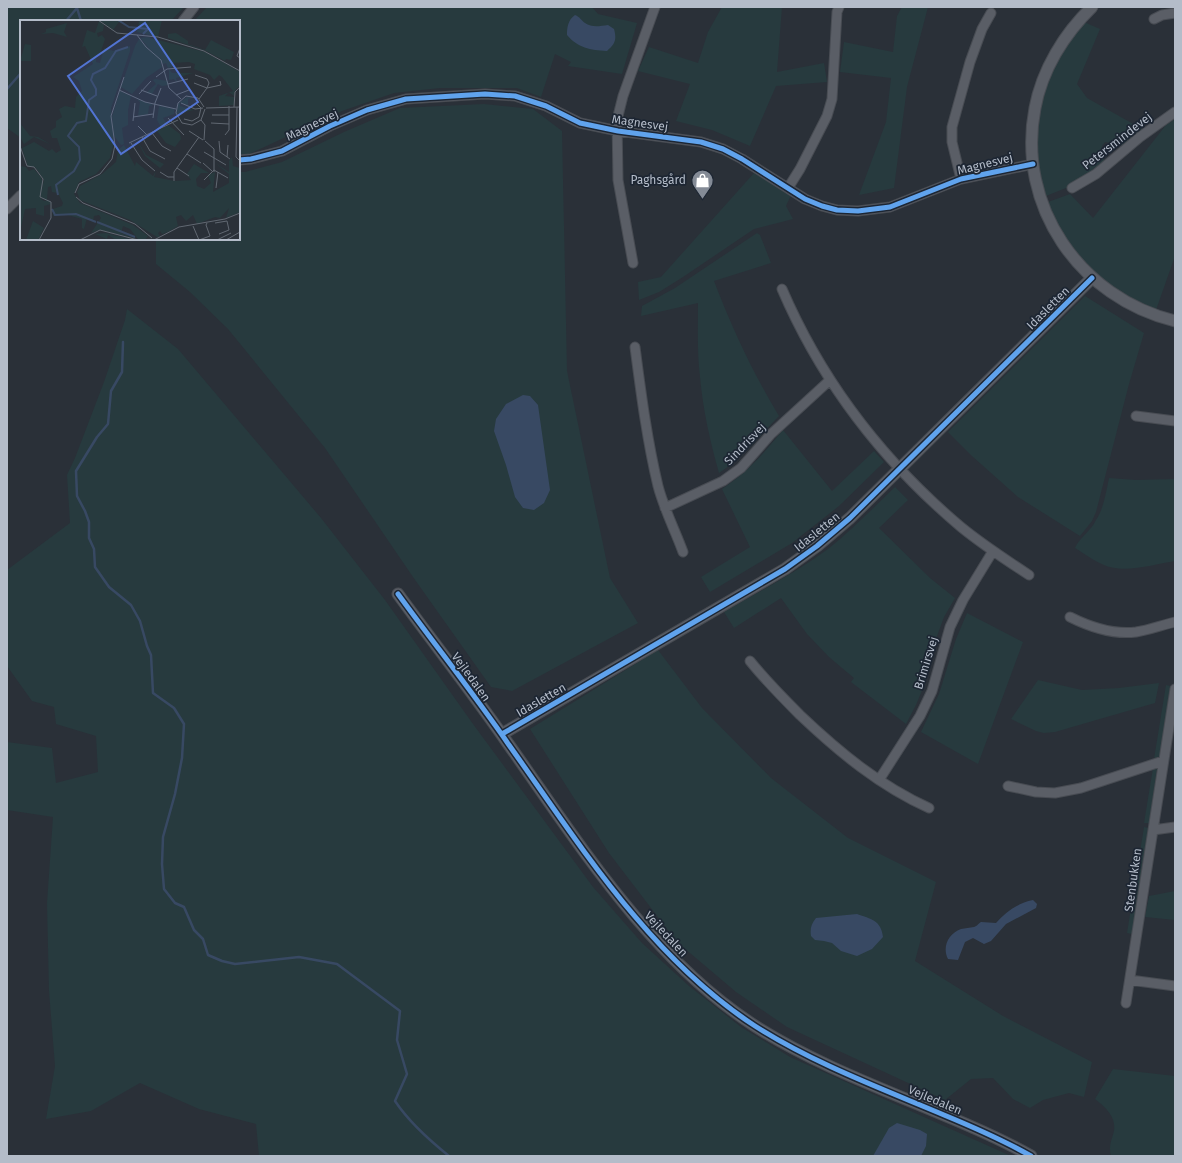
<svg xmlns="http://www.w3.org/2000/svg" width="1182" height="1163" font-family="'Fira Sans',sans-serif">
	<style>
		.green { fill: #273a3e }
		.water { fill: #384963 }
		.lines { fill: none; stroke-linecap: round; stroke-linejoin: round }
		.stream { stroke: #384963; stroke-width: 2.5 }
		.minor-casing { stroke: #484c53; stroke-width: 11 }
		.tertiary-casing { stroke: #484c53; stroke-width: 13 }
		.minor { stroke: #5a5e66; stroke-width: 9 }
		.tertiary { stroke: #5a5e66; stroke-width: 11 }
		.cycleway-casing { stroke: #1d2633; stroke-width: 8 }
		.cycleway { stroke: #60a3ed; stroke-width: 5 }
		.labels { text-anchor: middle; stroke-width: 3.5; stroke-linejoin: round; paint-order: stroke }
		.street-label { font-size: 12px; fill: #b4bcc9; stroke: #1d2633 }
		.poi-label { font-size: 12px; fill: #b4bcc9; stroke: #1d2633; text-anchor: end }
		.inset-river { fill: none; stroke: #384963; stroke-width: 2 }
		.inset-road { fill: none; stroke: #616872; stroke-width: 1 }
		.view { fill: #5274d3; fill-opacity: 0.15; stroke: #5274d3; stroke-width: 2 }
		.inset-edge { fill: none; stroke: #b4bcc9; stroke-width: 2 }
	</style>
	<rect width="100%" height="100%" fill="#2a3038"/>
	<path class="green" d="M7,7h177l-13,14h-150v117l-14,-10z
		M207,7h385l6,7 39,9 -15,51 -54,-8 3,-4 -16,-8 -14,43 -24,-9h-77l-46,5 -52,18 -97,45h-6v-135h-45z
		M722,7h60l-5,65 47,-9 3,19 -51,4 -26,60 -38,-16 -36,-9 14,-37 -52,-13 11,-24 49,16 10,-31z
		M902,7h26l-21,80 -13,101 -35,7 27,-73 5,-44 -51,-6 4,-30 49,10 4,-36z
		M1084,22l16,7 -23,55 10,14 57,32 -20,16 -19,-4 -3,4 -1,8 4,7 -34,25 -25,10c-4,-11 -7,-23 -9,-35 -3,-31 3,-75 19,-102 8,-13 19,-25 28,-37z
		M484,104l49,5 29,22 5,240 43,207 28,45 -126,68 -21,-4 -78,-110 -88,-129 -97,-119 -38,-37 -34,-28v-25h83v-67h6l37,-10 62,-30 56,-24z
		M1175,119v137l-19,54c-10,-4 -21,-8 -31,-14 -35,-21 -65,-55 -77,-94l22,-8 23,24 73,-93z
		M754,173l37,22 -5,11 7,13 -39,10 -71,48 -24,15 -20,8 -1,-18 23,-5z
		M757,233l3,2 11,28 -57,18c18,47 39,92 65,135 -20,20 -36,42 -60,57 -9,-32 -16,-63 -19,-96 -3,-25 -2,-49 -2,-74l-57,13 1,-10 33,-18z
		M1085,296l59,37 -15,51 -33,128 -4,9 -12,15 -62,-39 -46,-41 -24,-24z
		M127,309l51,40 143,169 64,82 88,124 120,163 49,56 47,43 52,41 49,30 221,99h-752l-3,-32 -57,-15 -59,-26 -49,28 -45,8 9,-53 -6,-75 -2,-88 6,-86 -46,-7v-68l45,6 4,35 42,-11 -2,-36 -40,-12 -2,-17 -22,-6 -25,-35v-96l63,-47 -3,-48 8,-17 29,-76 21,-62z
		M783,430l49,61 42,-40 10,11 -45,44 -47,37 -82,49 -9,-15 49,-30 -28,-58c27,-18 41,-35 61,-59z
		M1109,478l27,2 39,-1v82c-19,3 -52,13 -71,4 -10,-4 -19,-11 -29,-17 5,-11 16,-17 21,-28 8,-12 10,-28 13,-42z
		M895,487l13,13 -29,28 51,50 25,20 -11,19 -7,19 -12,47 -9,22 -10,19 -55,-42 3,-4 -25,-21 -22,-23 -26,-36 -47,30 -10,-16c35,-20 71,-39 104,-63 24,-19 45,-41 67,-62z
		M967,613l56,29 -45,122 -57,-32 18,-38 17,-55z
		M658,650l44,58 69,70 77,60 88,44 -21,79 88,55 89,46 -8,35 -15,-4 -26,7 -13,8 -17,-9 -20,-21 -22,1 -26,21 -158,-73 -51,-35 -59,-50 -68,-89 -79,-124z
		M1038,680l44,10 37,-2 40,-5 -4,20 -100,29 -11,1 -8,-2 -25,-12z
		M1166,685l4,1 -10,70 -6,3z
		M1155,767l2,2 -8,54h-5l9,-55z
		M1144,827l4,1 -16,106 -5,-1z
		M1175,891v29l-30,-3 4,-21z
		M1113,1069l62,7v80h-64c-4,-14 5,-21 3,-32 -1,-10 -11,-19 -19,-25z"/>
	<path class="water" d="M575,15c5,2 6,5 10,8 7,5 15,3 23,2l6,4c3,11 1,15 -7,22 -17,-1 -29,-3 -40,-16 0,-8 1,-15 8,-20z
		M523,395l7,1 8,9 12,85 -6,13 -10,7 -11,-2 -8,-11 -9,-32 -12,-34 2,-12 10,-15z
		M1033,900l4,4 -1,4 -30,16 -15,17 -7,3 -11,-6 -8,4 -7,18 -10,-1c-6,-12 0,-25 13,-30 4,-1 9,-1 13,-2 2,0 5,-4 7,-5l15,1c10,-11 22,-20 37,-23z
		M857,914c14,5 24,6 26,23l-11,12 -15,7 -16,-5 -9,-8 -8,-2 -9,-1 -4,-4c-1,-7 0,-12 5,-18z
		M897,1123l23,7 7,4 -1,12 -5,10h-48l16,-28z"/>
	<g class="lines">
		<path class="stream" d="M66,21l11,-13 4,13
			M7,89l14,-16
			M123,342l-1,30 -11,19 -3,33 -11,13 -21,34 1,25 8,15 4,11v16l5,11 1,18 14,20 22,18 9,16 7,25 4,9 2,38 21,15 10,16 -2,34 -7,36 -12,43 -1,27 2,25 11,14 9,4 10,23 9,9 5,16 14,6 13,3 64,-7 38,7 63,47 -3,29 10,34 -12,27c14,21 34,39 54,55"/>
		<defs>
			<path id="minor" d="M1154,19l8,-4 13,-2
				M183,21l11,-14
				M239,160l12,-1 31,-8 48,-25 37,-16 39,-11 79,-5 30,2 31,10 34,17 38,8 83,11 22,7 19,10 63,40 17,7 15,4 21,1 32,-4 71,-28 72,-15
				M961,179l-9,-37v-15l18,-65 12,-33 9,-16
				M788,188l12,-19 27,-53 5,-17 5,-87 2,-5
				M1072,188l24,-14 44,-37 35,-25
				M7,209l14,-14
				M633,263l-15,-83 -1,-60 6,-24 32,-89
				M782,289c40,93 102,173 179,238 22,18 45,33 68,48
				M635,347c6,46 12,93 23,139 6,23 17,44 25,66
				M1136,416l39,5
				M665,508l58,-27 18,-13 29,-33 60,-55
				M1070,617c20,10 42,18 66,15 13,-2 26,-7 39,-10
				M750,661c16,20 33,37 50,54 39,37 80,71 129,93
				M879,780l41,-64 12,-25 18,-64 13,-27 30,-49
				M1008,786l28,6 19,1 26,-5 82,-27
				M1153,830l22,-3
				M1130,980l45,6
				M1126,1003l49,-314"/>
			<path id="tertiary" d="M1092,7c-28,27 -50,63 -57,101 -19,98 45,190 140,213
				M398,594c37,51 76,100 111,151 71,100 141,213 246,281 58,37 125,62 189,89 29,12 59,25 87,41
				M502,734l283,-165 32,-23 33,-28 242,-240"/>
		</defs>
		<use href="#minor" class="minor-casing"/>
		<use href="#tertiary" class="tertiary-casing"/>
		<use href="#minor" class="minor"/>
		<use href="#tertiary" class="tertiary"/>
		<defs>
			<path id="cycleway" d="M239,160l12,-1 31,-8 48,-25 37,-16 39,-11 79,-5 30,2 31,10 34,17 38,8 83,11 22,7 19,10 63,40 17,7 15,4 21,1 32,-4 71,-28 72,-15
				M398,594c37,51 76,100 111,151 71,100 141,213 246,281 58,37 125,62 189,89 29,12 59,25 87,41
				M502,734l283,-165 32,-23 33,-28 242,-240"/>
		</defs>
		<use href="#cycleway" class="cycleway-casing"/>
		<use href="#cycleway" class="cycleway"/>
	</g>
	<defs>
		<symbol id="shop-pin" viewBox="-11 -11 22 30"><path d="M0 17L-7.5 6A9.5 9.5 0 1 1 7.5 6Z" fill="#848b96" stroke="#1d2633"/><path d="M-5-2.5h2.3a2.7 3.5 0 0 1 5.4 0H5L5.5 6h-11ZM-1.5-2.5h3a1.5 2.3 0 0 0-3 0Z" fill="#fff"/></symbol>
	</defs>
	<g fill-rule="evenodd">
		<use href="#shop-pin" x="690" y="168" width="25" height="34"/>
	</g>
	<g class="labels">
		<g class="street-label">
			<text transform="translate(640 123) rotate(8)" y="4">Magnesvej</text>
			<text transform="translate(312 125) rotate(-26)" y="4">Magnesvej</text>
			<text transform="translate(1117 141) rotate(-38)" y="4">Petersmindevej</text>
			<text transform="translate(985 164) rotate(-14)" y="4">Magnesvej</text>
			<text transform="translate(1048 308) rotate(-45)" y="4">Idasletten</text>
			<text transform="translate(745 444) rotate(-46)" y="4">Sindrisvej</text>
			<text transform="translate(817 532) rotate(-39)" y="4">Idasletten</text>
			<text transform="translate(926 663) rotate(-73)" y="4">Brimirsvej</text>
			<text transform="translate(471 677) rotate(54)" y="4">Vejledalen</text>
			<text transform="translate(541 700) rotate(-30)" y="4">Idasletten</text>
			<text transform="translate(1133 880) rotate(-82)" y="4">Stenbukken</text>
			<text transform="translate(666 934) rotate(47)" y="4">Vejledalen</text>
			<text transform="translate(935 1100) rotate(23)" y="4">Vejledalen</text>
		</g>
		<g class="poi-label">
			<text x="686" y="184">Paghsgård</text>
		</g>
	</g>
	<g transform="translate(20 20)">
		<rect width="220" height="220" fill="#2a3038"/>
		<path d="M79,0h20l5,3 -5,-1 -6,8zM142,0l-4,17 -21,-5 2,-11zM79,1l5,4 -1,6 -6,2 1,4 4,-2 3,4 -5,15 -4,2v6l4,1 4,-15 9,3 17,-5v5l-19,57 3,35 -4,15 -14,16 -17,8 -5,12 6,9 53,22 15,11 -3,4 -7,-1 -8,-10 -7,-3 -2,7 14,5 -36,-8 -8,3 10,-15 -2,-3 -5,1 -1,5 -6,-3 -3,11 -2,-1v-9l-18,-5 -11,2v-7l9,-3 1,-3 -5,-10 -6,-1 -1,-6 -3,1 -1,13 -7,-2 4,-18 -9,-13h-7l-6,-19 12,-6 15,9 3,-2 4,4 5,-3 -4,-12h-5l-2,-7 6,-4v-6l6,-4 -3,-8 6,-3 10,2 1,-11 6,-6 -3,-10 -6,-4 20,-13 -8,-18 -3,1 5,-17 8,3zM47,3l-3,9 3,5 -14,-4 -12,1 5,-2v-3zM156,13l12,8v3l17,6 6,-10 23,12 -3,8 -5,-1 -1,2 -19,-10 -38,-13v-4zM127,17l58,15 35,20v14l-4,3 -2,7 -5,-4 -4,4 9,1v8l-15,1v-10l14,-5 -11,-14 -3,-2 -5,5 -4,-5 -16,-6 1,-5 -6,-2 -17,1v4l-4,1 -2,-5 -3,1 -23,-26zM119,19l21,21 2,7 -16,11 -14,16 -11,-7 14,-41zM5,24l6,1v16h-11zM149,49l3,4h21l-17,5 1,4 -3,-3 -5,1zM135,59l13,2v4l-6,1 -4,-2 -6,10 -6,-1 10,-9 -3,-4zM100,71l11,5 -3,14v15l-6,3 2,16 -3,1 -7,-9 -2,-19zM167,77l6,1 -5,1v6l-8,-2v3l14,4 -18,4 2,-10zM117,79l16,6 -4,1 -1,8 -10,2 2,-14zM139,86l15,3v5l-11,4 4,6 -6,3 -4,-7zM0,103l10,13 8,1 12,7 -16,-7 -10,7 -4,-7zM148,105l12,9 1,5 -6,8 -9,-4 -9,-12zM117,120l9,15 18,9 -4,4 -15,-12zM104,125l11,21 1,-4 17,14 3,-5 -2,6 21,4 16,-1 -4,-6 7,-10 15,9h-8l-5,6 1,7 7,3 7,-6 -3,-8 7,-3 -2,20 16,-9v-9l-14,-11 14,9v-11l3,-4 1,9 7,2v44l-14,6 3,-10 -9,10 -5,-1 -18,7 -4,-9 -7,6 -5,-6 -5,2 2,9 -10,6 -6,2 -2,-3 -2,2 2,4h-3l-27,-17 -50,-20 -3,-8 3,-6 22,-12 14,-12 2,-12zM0,146l6,1 3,4 5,-2 7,8 2,6 -3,15 4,3 5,-1 2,4 -7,2v10l-8,-2v-6l-11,1 -5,23zM13,201l11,7 -6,12h-12zM86,213l28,7h-18l-8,-5 -1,4 -12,-5z" fill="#273a3e"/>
		<path class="inset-river" d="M98,0l11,7 19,2 -5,5M38,175l-2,-10 18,-14 6,-11 -1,-13 -11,-11 9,-13 9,-2 3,-21 7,-5v-6l-5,-9 2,-6 12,-6 11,-17 12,-4M32,189l3,6 21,-1 20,8M77,202l38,15"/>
		<path class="inset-road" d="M78,0l19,13 41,4 46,14 36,20M117,15l9,12 15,13 8,28 12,11M220,28l-3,8 3,2M136,57l11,-8 24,-2M174,63l13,5 2,-5 -2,-4 -12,-4M148,64l20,-5M99,70l26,12 31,7M121,70l16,6M119,74l12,-13M156,75l13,-5M179,79l8,-11 14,-3 -1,-4M161,83l14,6 8,-1M184,87l-6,-9 -12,-2 -8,7 -2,10 6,10 10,2 9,-5 4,-11M214,87l1,-15 5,-5M217,87l-1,50 4,4M186,88l34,-1M192,95h17M113,97l20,-3M133,98l2,-15 6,-15M148,98l16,17M164,99l8,2 7,-4 2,-9 -5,-5M181,100l4,5 -1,15M113,101l2,-18M191,103l18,1M118,106l9,9M169,111l14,9M132,113l10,13 9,5M205,115l4,-5v-24M122,117l8,14 15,8M185,121l9,8v23M199,121l1,11 10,7M109,123l49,-23M111,123l11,17 13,11M0,126l7,20 7,1 9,12 -3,18 11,5v16l-12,22M184,132l22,13M167,134l14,9M207,137l1,-12M183,143l9,8M157,148l12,8M140,152l8,5h6M184,160l10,-10 14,8M154,161v-9l25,-35M196,168l2,-16M55,173l4,-9 21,-10 12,-15 3,-14 -4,-29 13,-39M56,177l7,6 52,21 17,14M195,203l12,-2 2,9 -10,4M173,206l6,14M60,220l20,-10 38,10M134,220l25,-13 46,-8 15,-6M179,220l11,-4 -4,-11 1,-2M197,220l14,-7M206,220l14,-8"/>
		<path class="view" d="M125,3l53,79 -77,52 -53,-78z"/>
		<rect width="220" height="220" class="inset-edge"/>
	</g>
	<rect width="1182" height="1163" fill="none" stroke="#b4bcc9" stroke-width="16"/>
</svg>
